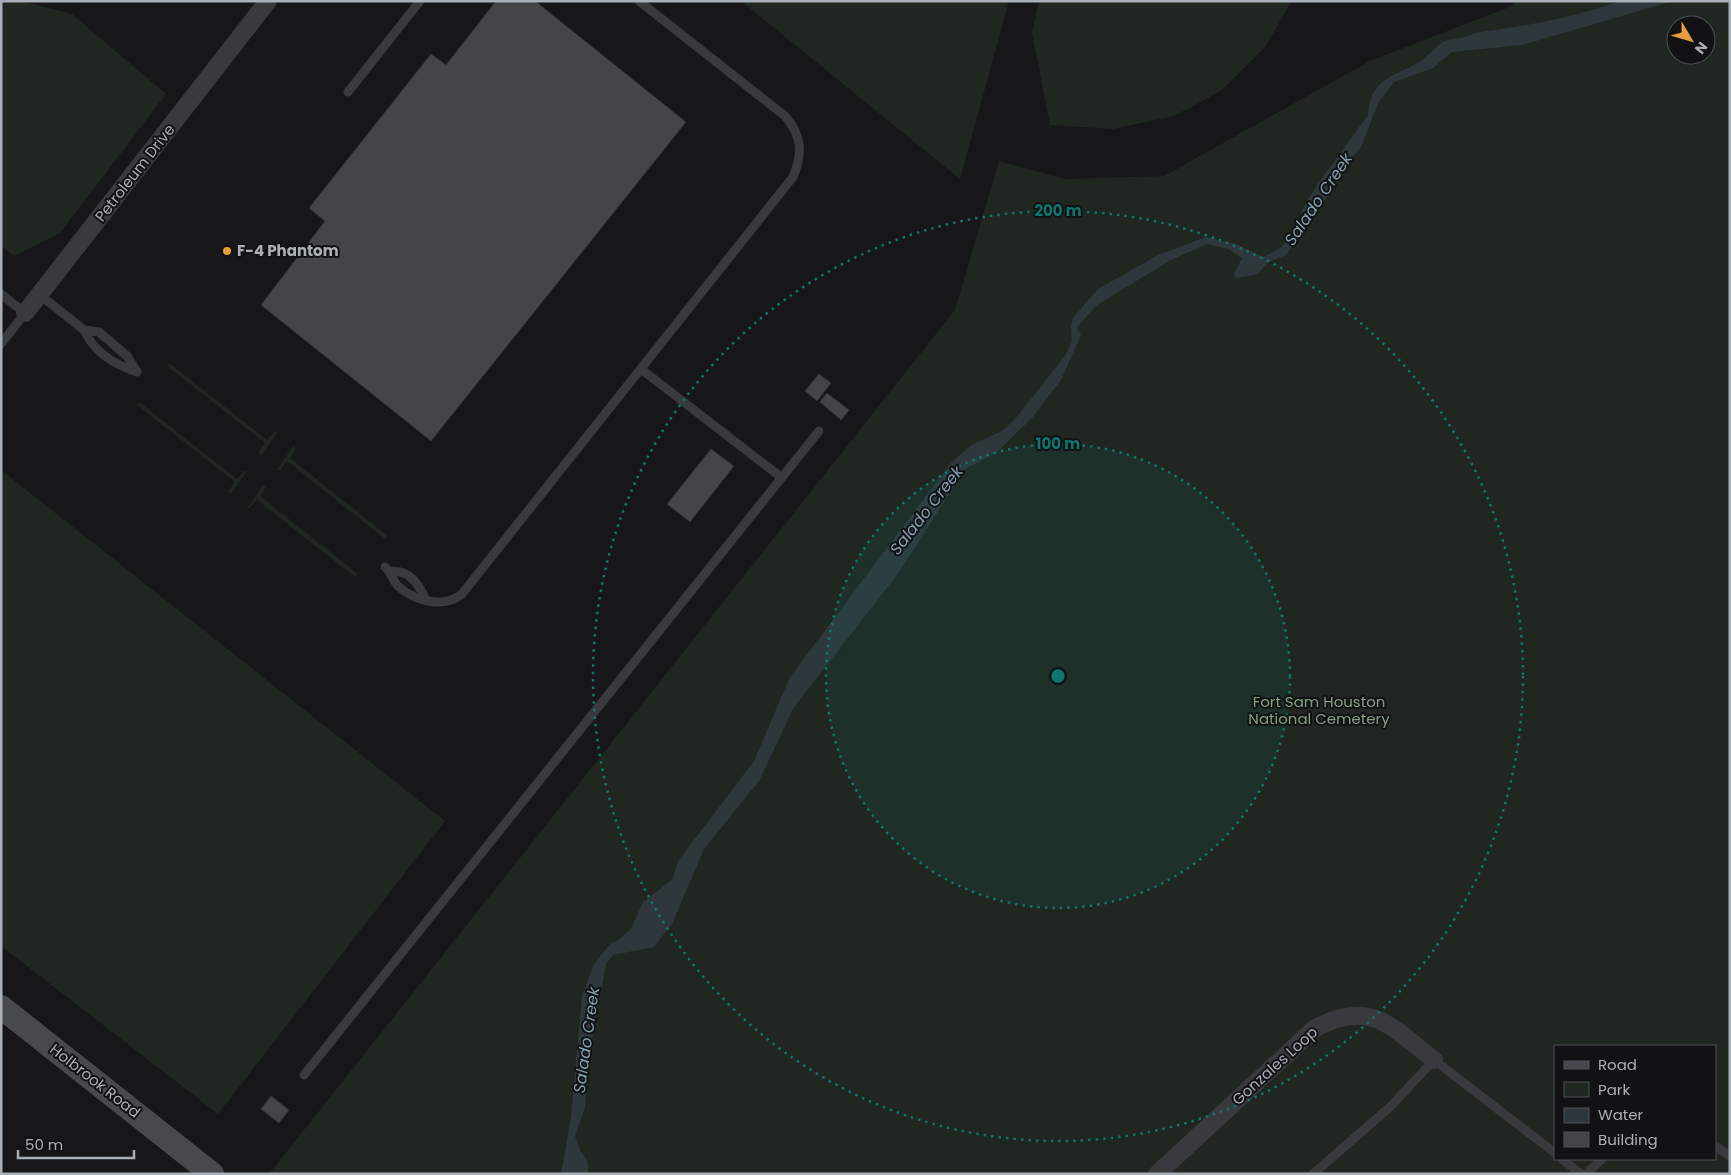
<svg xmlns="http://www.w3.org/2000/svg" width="1731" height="1175" font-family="Poppins,sans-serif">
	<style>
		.green { fill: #1f2720; fill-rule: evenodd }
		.water { fill: #2e383c }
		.building { fill: #444549; stroke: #313235 }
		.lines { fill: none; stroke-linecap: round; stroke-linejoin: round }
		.lane { stroke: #383a3e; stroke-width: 9 }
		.street { stroke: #383a3e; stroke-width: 18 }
		.secondary { stroke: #46494e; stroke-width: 24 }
		.ring { fill: none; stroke: #0f766e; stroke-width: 2.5; stroke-dasharray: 2.5 5 }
		.poi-dot { fill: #e89c40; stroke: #121214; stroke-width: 2 }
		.labels { text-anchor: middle; stroke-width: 4; stroke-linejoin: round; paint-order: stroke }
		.street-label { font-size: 15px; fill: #aab0b8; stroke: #121214 }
		.poi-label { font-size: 15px; font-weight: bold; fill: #aab0b8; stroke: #121214; text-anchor: start }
		.park-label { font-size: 15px; fill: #84a282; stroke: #121214 }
		.water-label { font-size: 16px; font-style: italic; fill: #83a1b1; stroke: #121214 }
		.centre { fill: #0f766e; stroke: #121214; stroke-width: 2.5 }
		.ring-label { font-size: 15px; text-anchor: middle; font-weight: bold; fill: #0f766e; stroke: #121214; stroke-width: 4; stroke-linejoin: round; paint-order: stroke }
	</style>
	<rect width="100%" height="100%" fill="#171719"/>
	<path class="green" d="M1,1l24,1 47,12 94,80 -106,139 -46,23 -13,-10z
		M741,1h268l-49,178z
		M1039,1h253l-27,46 -44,44 -47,25 -61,13 -63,-4 -18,-92z
		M1515,1h215v1173h-1461l686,-864 44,-149 66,18 99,-3 206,-115 142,-55zM1676,25h30v30h-30zM1555,1046h160v113h-160z
		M169,363l98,77 7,-8h4l-16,23h-3l-1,-3 7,-9 -98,-77z
		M139,402l98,77 7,-8h3l-16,23 -3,-3 7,-9 -98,-77z
		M293,446l3,3 -6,9 98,78 -3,3 -98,-78 -7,9h-3z
		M1,470l444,351 -227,293 -217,-168z
		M263,485l3,2 -6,9 98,78 -3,3 -98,-77 -8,8h-2z"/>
	<path class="water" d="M1619,1h54l-151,44 -70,7 -19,16 -39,14 -16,21 -17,44 -19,21 -2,11 -54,76 -18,7 -10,12 -22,4 -2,-4 8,-16 -14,-9 -21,-5 -36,16 -74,45 -19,21 -1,3 4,6 -20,45 -29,38 -36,35 -31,16 -67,105 -104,133 -35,74 -55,68 -32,75 -18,23 -41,8 -7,9 -19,102 -2,41 -10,29 5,14 8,12v12h-27l10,-57 11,-121 12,-32 17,-21 6,-2 14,-12 12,-27 29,-22 6,-19 76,-100 36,-84 160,-213 21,-19 31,-14 13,-12 50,-63 7,-15 -1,-15 2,-8 25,-29 60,-34 48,-18 30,7 27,13 19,-10 20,-30v-7l15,-25 51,-70c2,-37 26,-38 53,-54 8,-5 15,-16 24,-20 10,-4 19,-1 29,-8 49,-7 98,-14 145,-32z"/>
	<path class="building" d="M496,1h39l151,121 -255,319 -170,-136 64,-84 -16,-13 122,-154 15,11z
		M819,374l12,9 -14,18 -12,-10z
		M827,393l22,17 -8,10 -21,-18z
		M711,449l23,17 -44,56 -23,-18z
		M271,1096l18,14 -10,13 -18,-14z"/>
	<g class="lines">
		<path class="lane" d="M348,92l72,-91
			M1,294l24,19 -24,31
			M40,295l44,35 15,2 28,24 10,16
			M84,330c10,22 31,35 53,42
			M641,369l141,109
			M385,567c7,5 7,13 13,19 16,15 46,23 64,8l331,-417c10,-23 9,-42 -8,-61l-146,-115
			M390,571c4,1 9,0 13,2 10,3 18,16 22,25
			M304,1075l515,-644
			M1715,1146l15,10
			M1562,1159l19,15
			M1313,1174l77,-67 44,-47 121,93
			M1586,1174l16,-15"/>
		<path class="street" d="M25,313l243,-312
			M1157,1174l157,-145c56,-31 76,-3 120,31"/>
		<path class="secondary" d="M1,1007l211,167"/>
	</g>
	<circle cx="1058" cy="676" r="232" fill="#0f766e" fill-opacity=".12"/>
	<g class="ring">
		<circle cx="1058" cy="676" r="232"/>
		<circle cx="1058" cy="676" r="465"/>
	</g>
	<circle class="poi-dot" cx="227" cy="251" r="5"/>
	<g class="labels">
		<g class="street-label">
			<text transform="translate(135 173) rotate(-52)" y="5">Petroleum Drive</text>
			<text transform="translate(1275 1066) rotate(-42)" y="5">Gonzales Loop</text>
			<text transform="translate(95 1081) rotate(38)" y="5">Holbrook Road</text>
		</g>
		<g class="poi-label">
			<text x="237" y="256">F-4 Phantom</text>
		</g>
		<g class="park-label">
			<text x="1319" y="707">Fort Sam Houston<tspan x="1319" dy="17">National Cemetery</tspan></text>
		</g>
		<g class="water-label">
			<text transform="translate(1318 199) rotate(-56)" y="6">Salado Creek</text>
			<text transform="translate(926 510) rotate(-52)" y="6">Salado Creek</text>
			<text transform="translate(586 1040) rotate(-82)" y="6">Salado Creek</text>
		</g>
	</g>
	<circle cx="1058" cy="676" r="8" class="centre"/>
	<g class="ring-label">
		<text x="1058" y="216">200 m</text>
		<text x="1058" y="449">100 m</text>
	</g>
	<rect width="1731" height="1175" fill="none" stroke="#aab0b8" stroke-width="5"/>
	<rect x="1554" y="1045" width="162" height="115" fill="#121214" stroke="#4f5156"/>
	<rect x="1564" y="1061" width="25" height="8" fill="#46494e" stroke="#4f5156"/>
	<text x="1598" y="1070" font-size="15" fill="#aab0b8">Road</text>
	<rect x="1564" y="1082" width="25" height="15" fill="#1f2720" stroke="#4f5156"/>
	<text x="1598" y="1095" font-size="15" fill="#aab0b8">Park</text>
	<rect x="1564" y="1108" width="25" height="15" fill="#2e383c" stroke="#4f5156"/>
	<text x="1598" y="1120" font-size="15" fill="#aab0b8">Water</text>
	<rect x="1564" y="1132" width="25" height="15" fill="#444549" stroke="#4f5156"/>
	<text x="1598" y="1145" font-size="15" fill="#aab0b8">Building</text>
	<g transform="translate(1691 40) rotate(128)"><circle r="24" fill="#121214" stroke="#4f5156"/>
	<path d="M0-4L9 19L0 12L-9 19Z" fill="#e89c40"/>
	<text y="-8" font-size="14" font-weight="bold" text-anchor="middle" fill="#aab0b8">N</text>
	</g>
	<path d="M18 1150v8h116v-8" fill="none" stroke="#aab0b8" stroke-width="2.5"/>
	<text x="25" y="1150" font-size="15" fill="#aab0b8" stroke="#121214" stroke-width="4" paint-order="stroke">50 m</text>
</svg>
